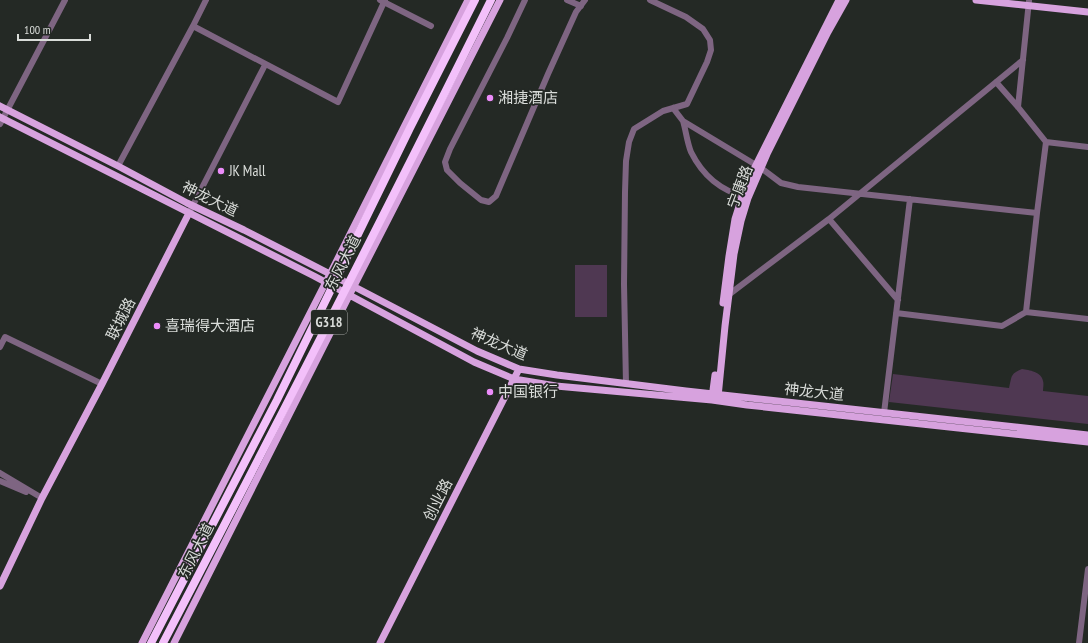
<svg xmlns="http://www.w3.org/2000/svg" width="1088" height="643" font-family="'PT Sans Narrow','Noto Sans SC',sans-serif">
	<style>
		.grass { fill: #4f3852 }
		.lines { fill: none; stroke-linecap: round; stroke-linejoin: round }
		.minor { stroke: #7e6582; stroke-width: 6 }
		.major { stroke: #d7a2de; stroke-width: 7 }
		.highway-bridge { stroke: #f3c0fa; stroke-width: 8 }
		.poi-dot { fill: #ec8cfa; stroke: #242925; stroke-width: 1.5 }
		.labels { text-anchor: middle; stroke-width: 3.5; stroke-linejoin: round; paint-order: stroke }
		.shield { fill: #242925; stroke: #a3a6a3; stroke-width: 1 }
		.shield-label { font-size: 14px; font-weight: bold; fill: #d9dcd9 }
		.poi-label { font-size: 15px; fill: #d9dcd9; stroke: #242925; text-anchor: start }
		.street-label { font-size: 15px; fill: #d9dcd9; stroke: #242925 }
	</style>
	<rect width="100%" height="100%" fill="#242925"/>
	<path class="grass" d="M575,265h32v52h-32z
		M1022,369c7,1 20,3 21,12 1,3 0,7 0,10l45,5v28l-199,-22 4,-28 116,14c3,-12 1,-14 13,-19z"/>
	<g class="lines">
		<path class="minor" d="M380,0l51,26
			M525,0l-18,38 -57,111 -5,13 2,8 13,13 21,17 8,2 7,-6 52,-122 28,-62 9,-12
			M567,0l14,6
			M193,26l145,76 47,-102
			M996,82l22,25 28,35 42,5
			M1018,107l11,-106
			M673,108l10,13 78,47 20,15 17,4 239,26
			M683,121c3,10 4,21 8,31 12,24 29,38 56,46
			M0,124l65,-124
			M118,166l75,-140 13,-26
			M189,213l76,-148
			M829,219l69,81
			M727,296l102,-77 194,-159
			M1026,312l11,-99 9,-71
			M896,313l106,13 24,-14 62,7
			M0,347l5,-10 97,47
			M626,384l-2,-100 1,-92 1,-31 3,-19 5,-13 29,-18 24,-7 20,-42 4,-12 -1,-10 -7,-11 -17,-12 -36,-17
			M884,413l26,-214
			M0,473l42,25
			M0,481l26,11
			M1079,643l9,-74"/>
		<path class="major" d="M976,0l112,12
			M0,106l118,60 69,37 57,27 86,44 147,77 42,18 38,6 129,16 402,44
			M0,117l314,159 160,86 40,17 42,7 156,14 35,5 341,37
			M723,303l6,-47 6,-37 7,-22 14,-32 83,-165
			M718,397l7,-71 9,-72 7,-33 7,-23 19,-44 61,-122 18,-32
			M712,398l3,-23
			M0,586l42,-88 60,-114 87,-171
			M142,643l188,-369 138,-274
			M174,643l180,-357 146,-286
			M380,643l139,-274"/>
		<path class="highway-bridge" d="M151,643l126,-243 133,-272 65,-128
			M163,643c111,-213 221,-427 328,-643"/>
	</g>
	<g class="poi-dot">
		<circle cx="490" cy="98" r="4"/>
		<circle cx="221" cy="171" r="4"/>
		<circle cx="157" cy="326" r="4"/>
		<circle cx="490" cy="392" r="4"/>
	</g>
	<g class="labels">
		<rect class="shield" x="311" y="310" width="36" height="24" rx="3"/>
		<g class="shield-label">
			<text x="329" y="327">G318</text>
		</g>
		<g class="poi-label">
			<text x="498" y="103">湘捷酒店</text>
			<text x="229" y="176">JK Mall</text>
			<text x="165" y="331">喜瑞得大酒店</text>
			<text x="498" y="397">中国银行</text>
		</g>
		<g class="street-label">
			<text transform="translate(740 187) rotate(-69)" y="5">宁康路</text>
			<text transform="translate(210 199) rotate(26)" y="5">神龙大道</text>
			<text transform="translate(343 263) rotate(-63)" y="5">东风大道</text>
			<text transform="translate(121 319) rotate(-63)" y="5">联城路</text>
			<text transform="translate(499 344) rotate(23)" y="5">神龙大道</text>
			<text transform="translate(814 392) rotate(6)" y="5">神龙大道</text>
			<text transform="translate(438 500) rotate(-63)" y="5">创业路</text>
			<text transform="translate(196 551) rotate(-63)" y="5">东风大道</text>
		</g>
	</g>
	<path d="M18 34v6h72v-6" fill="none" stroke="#d9dcd9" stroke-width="2"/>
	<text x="24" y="34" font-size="12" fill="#d9dcd9" stroke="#242925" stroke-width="3" paint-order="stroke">100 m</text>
</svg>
